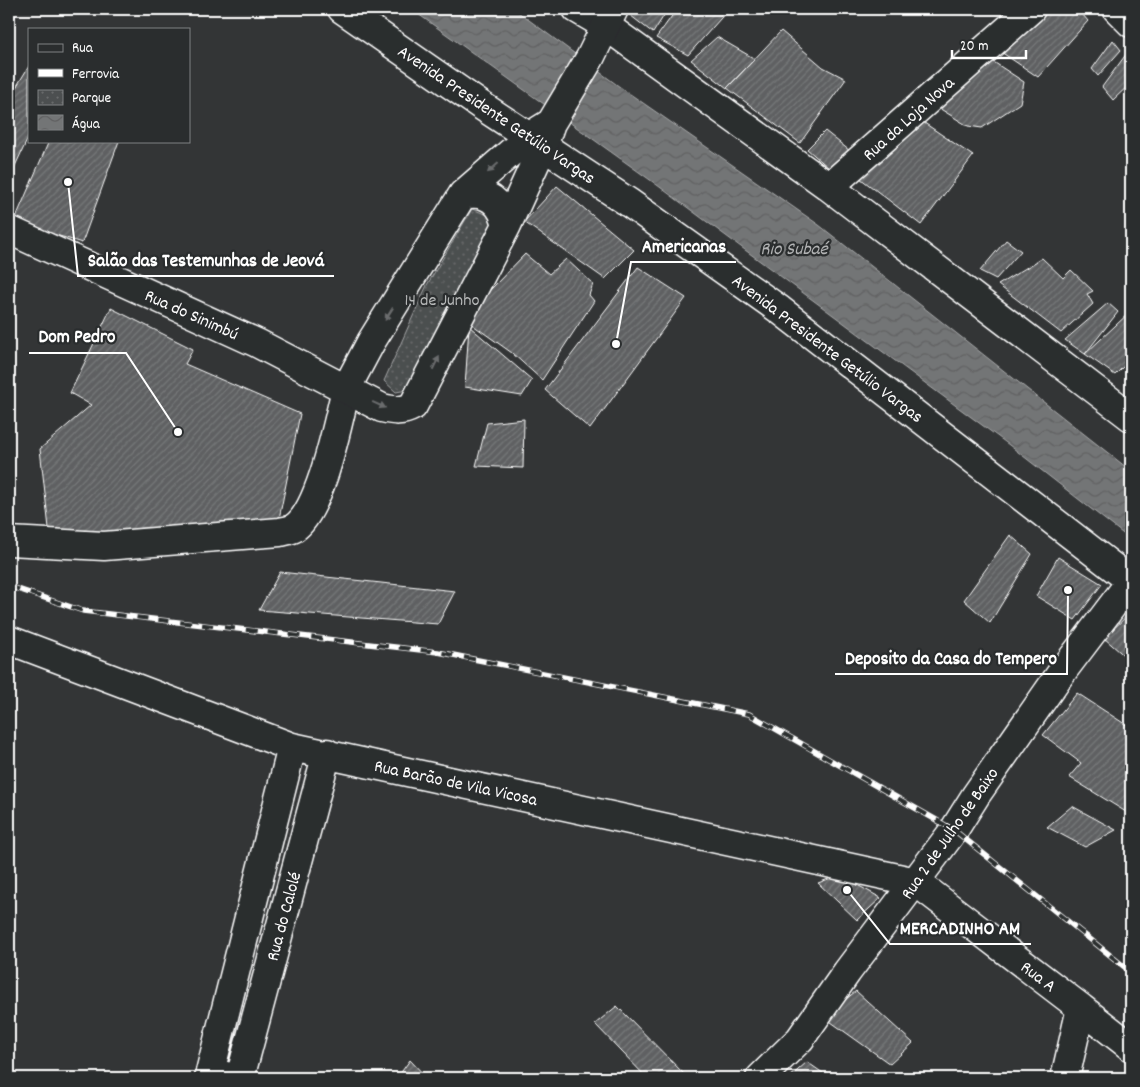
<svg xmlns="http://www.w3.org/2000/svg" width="1140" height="1087" font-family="Dekko,sans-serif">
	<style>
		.park { fill: url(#park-dots); stroke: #a6a7a8 }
		.water { fill: url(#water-waves); stroke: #abacad }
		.building { fill: url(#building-hatch); stroke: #fff }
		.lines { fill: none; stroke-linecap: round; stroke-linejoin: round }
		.minor-casing { stroke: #fff; stroke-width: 31 }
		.major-casing { stroke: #fff; stroke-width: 31 }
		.minor { stroke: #2a2d2e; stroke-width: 28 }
		.major { stroke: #2a2d2e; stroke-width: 28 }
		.rail-casing { stroke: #fff; stroke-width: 5.5 }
		.rail { stroke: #2a2d2e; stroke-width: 4; stroke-dasharray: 11; stroke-linecap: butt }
		.oneway { fill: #6a6c6d }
		.labels { text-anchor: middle; stroke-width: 4.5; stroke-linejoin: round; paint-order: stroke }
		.street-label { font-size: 18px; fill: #fff; stroke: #2a2d2e }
		.park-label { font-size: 18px; fill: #b7b9b9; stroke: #2a2d2e }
		.water-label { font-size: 19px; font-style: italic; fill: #b2b3b4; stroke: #2a2d2e }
		.leader { fill: none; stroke: #fff; stroke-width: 2 }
		.callout-dot { fill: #fff; stroke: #2a2d2e; stroke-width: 2 }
		.callout-label { font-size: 19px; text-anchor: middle; font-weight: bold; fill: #fff; stroke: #2a2d2e; stroke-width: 4.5; stroke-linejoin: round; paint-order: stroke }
	</style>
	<defs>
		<pattern id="park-dots" width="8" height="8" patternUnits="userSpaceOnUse" patternTransform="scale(1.25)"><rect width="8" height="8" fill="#4c4f50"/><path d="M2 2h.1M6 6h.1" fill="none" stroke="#67696a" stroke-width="1.8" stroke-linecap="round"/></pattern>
		<pattern id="water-waves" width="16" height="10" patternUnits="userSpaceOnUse" patternTransform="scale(1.25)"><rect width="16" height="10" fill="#737576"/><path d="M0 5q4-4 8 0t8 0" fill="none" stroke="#606061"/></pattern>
		<pattern id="building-hatch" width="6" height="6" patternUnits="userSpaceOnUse" patternTransform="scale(1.25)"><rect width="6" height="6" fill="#5f6162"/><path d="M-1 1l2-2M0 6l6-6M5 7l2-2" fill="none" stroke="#77797a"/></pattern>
	</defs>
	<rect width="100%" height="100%" fill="#333536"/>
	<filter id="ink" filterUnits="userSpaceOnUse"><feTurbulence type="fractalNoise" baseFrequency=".02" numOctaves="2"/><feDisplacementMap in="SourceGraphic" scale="10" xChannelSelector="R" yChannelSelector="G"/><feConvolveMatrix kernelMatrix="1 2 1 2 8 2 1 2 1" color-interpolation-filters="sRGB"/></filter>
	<g filter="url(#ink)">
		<path class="park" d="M472,209l29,11 -83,168 -22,4 -12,-11 43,-96z"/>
		<path class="water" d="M411,9h103l106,78 199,138 312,246v69l-122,-95 -356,-263z"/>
		<path class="building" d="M627,9h41l-15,24 -27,-21z
			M677,9h52l-41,46 -32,-17z
			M1051,9h27l10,12 -50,56 -37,-25z
			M781,31l42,36 23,12 -46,64 -73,-55z
			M717,37l38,22 -28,29 -36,-28z
			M1113,40l8,10 -23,26 -6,-7z
			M1130,49l1,2v32l-18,17 -11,-13z
			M992,61l32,21 -4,21 -38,25 -14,-2 -34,-21z
			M29,66v70l-20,43v-80z
			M917,118l56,38 -52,69 -65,-50z
			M825,131l25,20 -21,17 -22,-19z
			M49,141h70l-37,102 -68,-21z
			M557,186l77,64 -29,29 -81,-57z
			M1006,240l15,11 -25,28 -16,-8z
			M525,254l24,20 17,-15 27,25 -4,11 5,6 -52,79 -30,-27 -49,-35z
			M1042,258l21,20 8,-8 22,21 -6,3 6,10 -32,29 -63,-48z
			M638,267l48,31 -96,131 -45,-39z
			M1108,303l10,9 -33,42 -20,-14z
			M111,308l82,41 -8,15 115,50 -21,105 -229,18 -10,-88 51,-44 -21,-12z
			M1131,311v48l-16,16 -30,-21z
			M469,326l63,54 -10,16 -57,-9z
			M524,419l-1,49 -47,-2 11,-43z
			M1010,535l22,19 -42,69 -26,-23z
			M1058,557l44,27 -27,36 -39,-24z
			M280,572l175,19 -17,33 -179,-14z
			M1131,612v44l-3,3 -24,-21z
			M1077,693l54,35v79l-5,5 -57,-35 12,-14 -38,-28z
			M1072,806l44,24 -31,17 -38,-20z
			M839,875l42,23 -24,22 -39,-37z
			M856,991l57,52 -23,21 -66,-47z
			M617,1006l71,72h-41l-52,-54z
			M410,1060l17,18h-30z
			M807,1062l23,16h-41z"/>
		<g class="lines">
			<defs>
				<path id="minor" d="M342,9l137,95 149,98 152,108 351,271
					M577,9l29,17 223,161 302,230
					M829,187l202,-178
					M9,541l95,5 176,-14c4,-1 11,-2 14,-4 27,-18 44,-106 52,-139
					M9,640l283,107 624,135 165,126 -16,70
					M1081,1008l50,39
					M234,1078l-24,-6 82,-325
					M240,1078l87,-325
					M760,1078l40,-39 47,-67 107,-142 22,-35 83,-119 72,-95"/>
				<path id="major" d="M1117,9l14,14
					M463,194c6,0 15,-1 20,1 14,4 21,17 24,30
					M9,230l248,113 125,65c13,3 20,4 31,-2l94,-181 36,-79 8,-23 39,-65 24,-49
					M346,389l25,-47 92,-148 67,-58 21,-13"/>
			</defs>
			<use href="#minor" class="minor-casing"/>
			<use href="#major" class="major-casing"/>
			<use href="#minor" class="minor"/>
			<use href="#major" class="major"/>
			<defs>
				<path id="rail" d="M9,586l74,25 355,41 311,62 205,116 177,142"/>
			</defs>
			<use href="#rail" class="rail-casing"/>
			<use href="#rail" class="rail"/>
		</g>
		<defs><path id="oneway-solid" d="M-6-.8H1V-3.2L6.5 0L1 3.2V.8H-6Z" transform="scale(1.25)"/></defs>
		<g class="oneway">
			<use href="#oneway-solid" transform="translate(493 168) rotate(139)"/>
			<use href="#oneway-solid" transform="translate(389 314) rotate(122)"/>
			<use href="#oneway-solid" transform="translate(436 363) rotate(-63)"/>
			<use href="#oneway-solid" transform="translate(379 405) rotate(24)"/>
		</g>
	</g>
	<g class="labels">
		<g class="street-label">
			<text transform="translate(497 114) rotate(34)" y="6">Avenida Presidente Getúlio Vargas</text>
			<text transform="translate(908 118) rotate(-42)" y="6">Rua da Loja Nova</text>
			<text transform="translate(192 314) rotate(24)" y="6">Rua do Sinimbú</text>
			<text transform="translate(828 348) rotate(37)" y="6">Avenida Presidente Getúlio Vargas</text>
			<text transform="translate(456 782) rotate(12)" y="6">Rua Barão de Vila Vicosa</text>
			<text transform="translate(949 833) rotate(-55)" y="6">Rua 2 de Julho de Baixo</text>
			<text transform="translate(283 916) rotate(-75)" y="6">Rua do Calolé</text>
			<text transform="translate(1039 976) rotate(37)" y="6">Rua A</text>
		</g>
		<g class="park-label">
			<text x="442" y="305">14 de Junho</text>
		</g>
		<g class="water-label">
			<text x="794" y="254">Rio Subaé</text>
		</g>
	</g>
	<path class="leader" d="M616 344L631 262H736M68 182L78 276H334M178 432L126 353H29M1068 590L1067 674H835M847 890L890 944H1031"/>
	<g class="callout-dot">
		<circle cx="616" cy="344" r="5"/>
		<circle cx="68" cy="182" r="5"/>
		<circle cx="178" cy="432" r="5"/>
		<circle cx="1068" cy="590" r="5"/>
		<circle cx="847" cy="890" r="5"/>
	</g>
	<g class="callout-label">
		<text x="684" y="252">Americanas</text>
		<text x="206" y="266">Salão das Testemunhas de Jeová</text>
		<text x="77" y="342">Dom Pedro</text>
		<text x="951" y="664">Deposito da Casa do Tempero</text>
		<text x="960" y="934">MERCADINHO AM</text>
	</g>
	<rect width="1140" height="1087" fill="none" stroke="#2a2d2e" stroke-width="30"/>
	<rect x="15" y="15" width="1110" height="1057" fill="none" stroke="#fff" stroke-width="2" filter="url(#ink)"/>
	<rect x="28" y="28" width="162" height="115" fill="#2a2d2e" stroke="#7f8182"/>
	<rect x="38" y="44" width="25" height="8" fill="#2a2d2e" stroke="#7f8182"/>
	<text x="72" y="52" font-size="15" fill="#ffffff">Rua</text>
	<rect x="38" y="69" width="25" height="8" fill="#ffffff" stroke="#7f8182"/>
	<text x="72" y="78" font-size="15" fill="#ffffff">Ferrovia</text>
	<rect x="38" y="90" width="25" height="15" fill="url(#park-dots)" stroke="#7f8182"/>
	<text x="72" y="102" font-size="15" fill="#ffffff">Parque</text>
	<rect x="38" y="115" width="25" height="15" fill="url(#water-waves)" stroke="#7f8182"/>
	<text x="72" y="128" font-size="15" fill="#ffffff">Água</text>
	<path d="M952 50v8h74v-8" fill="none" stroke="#ffffff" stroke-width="2.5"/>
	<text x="960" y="50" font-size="15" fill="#ffffff" stroke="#2a2d2e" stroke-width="4" paint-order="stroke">20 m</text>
</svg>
